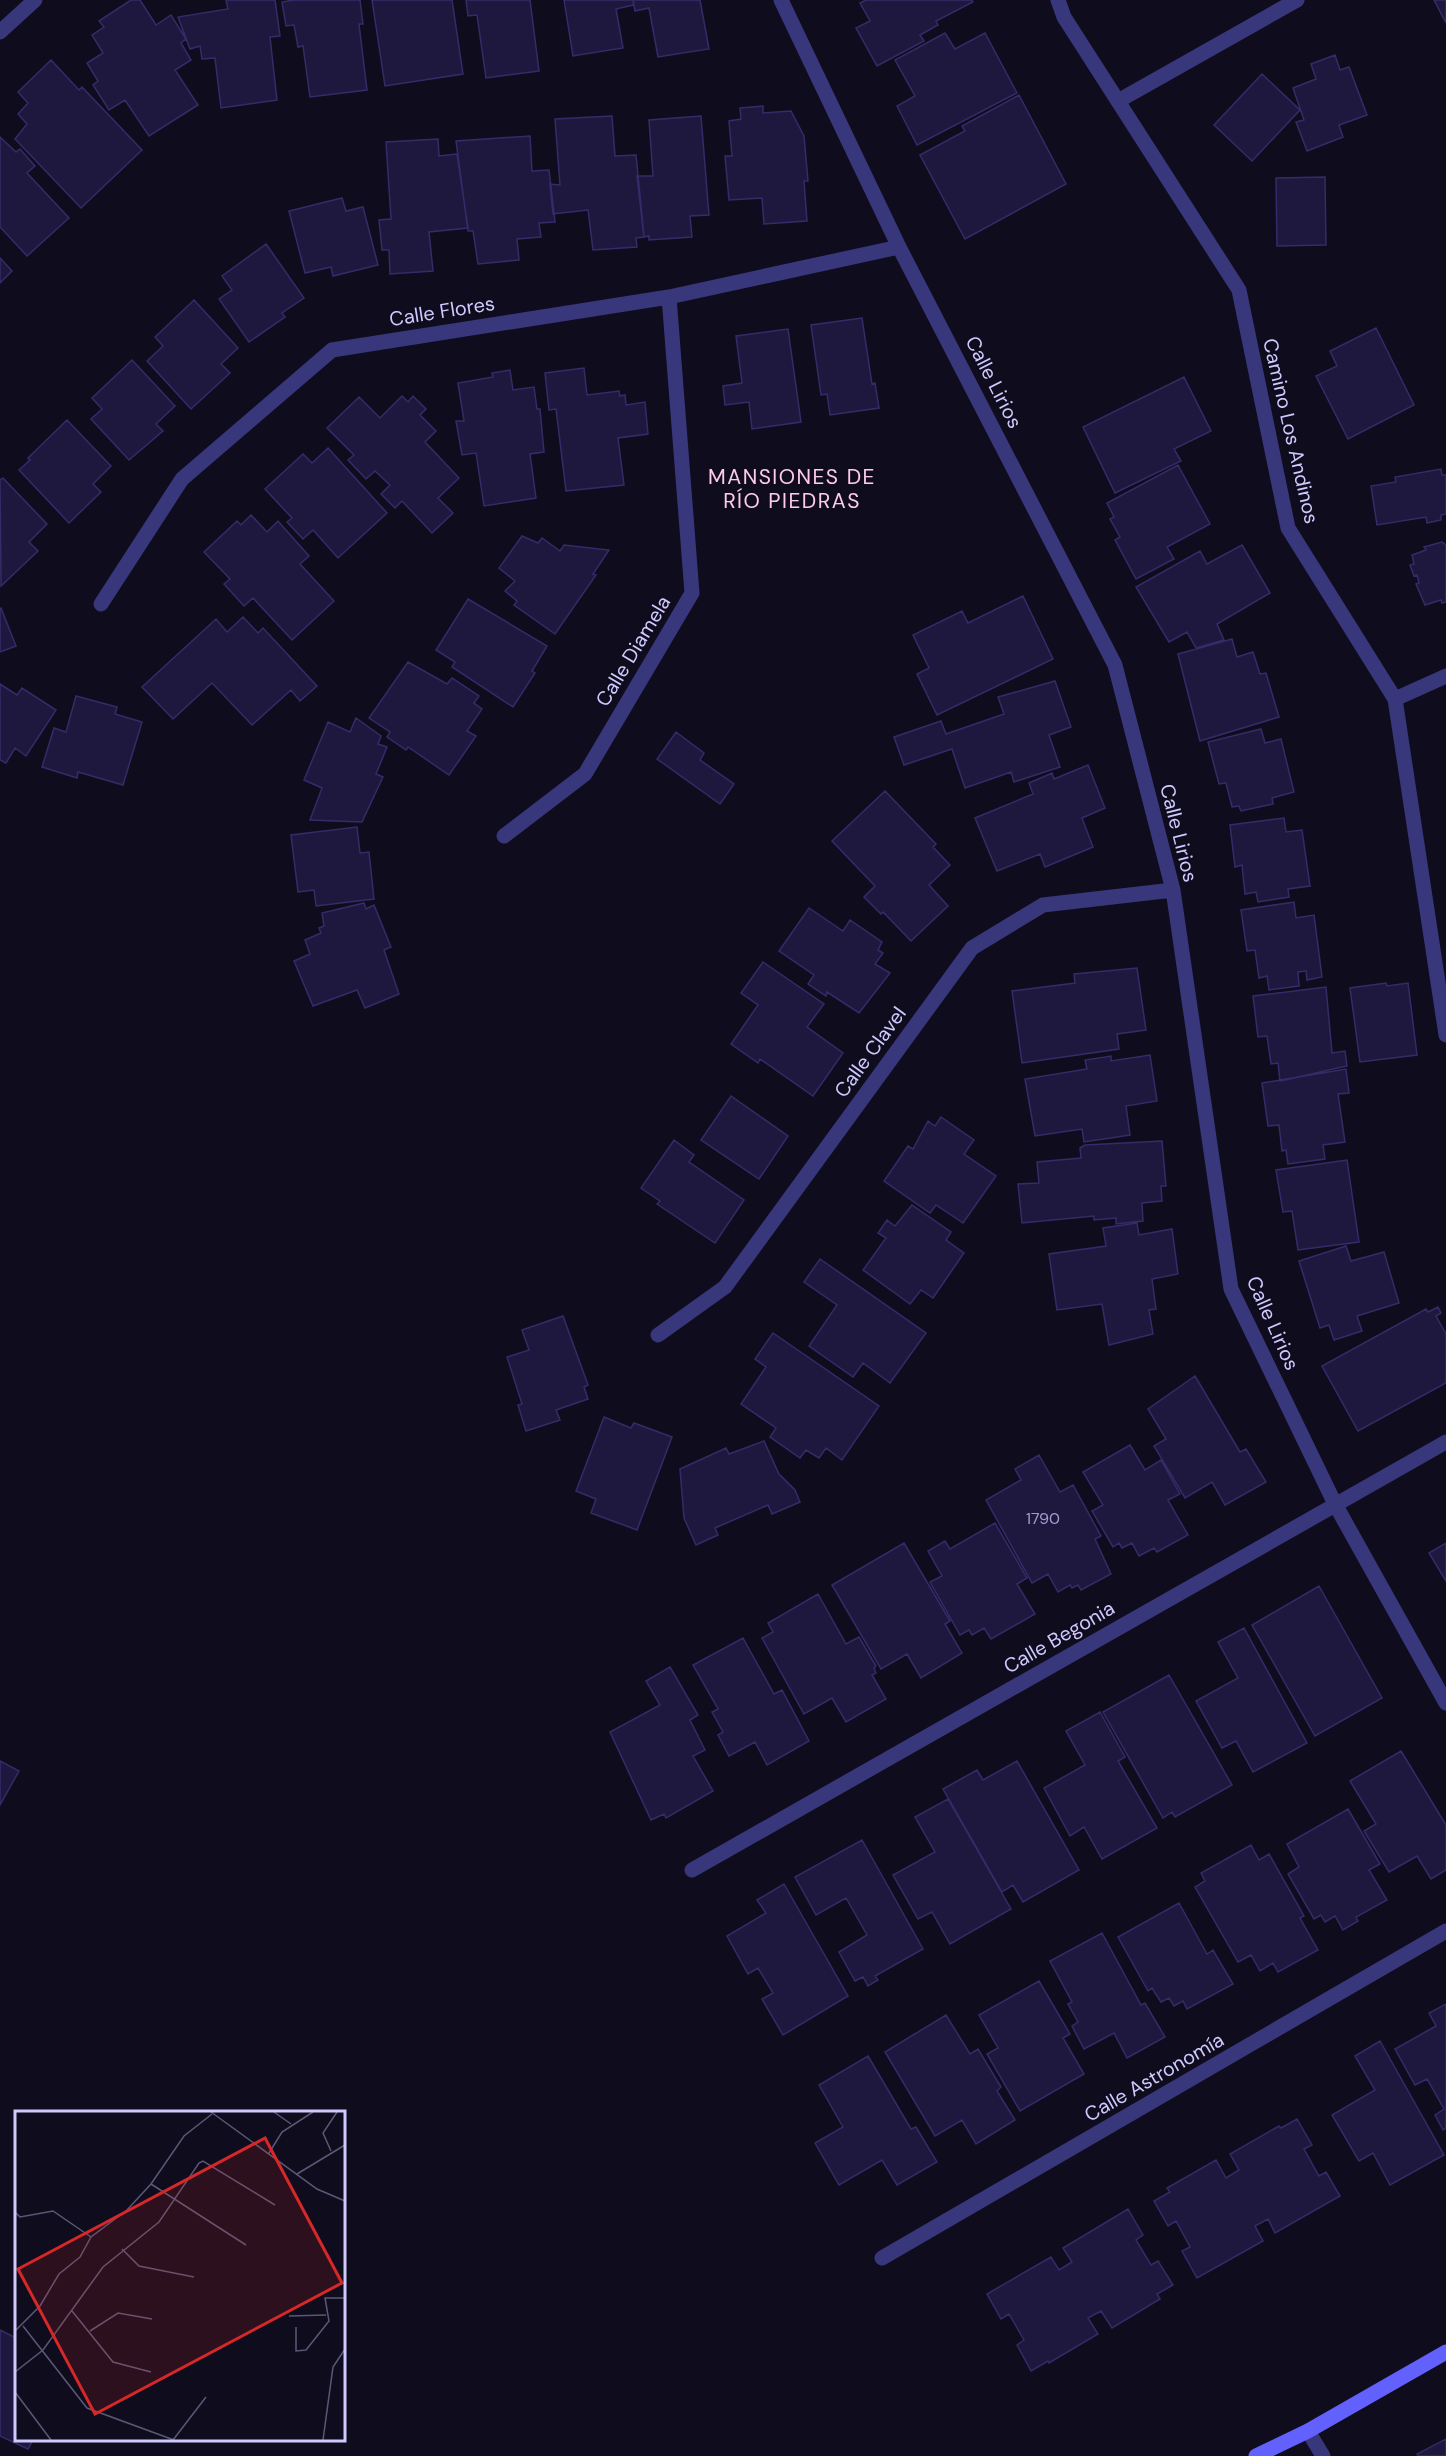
<svg xmlns="http://www.w3.org/2000/svg" width="1446" height="2456" font-family="'DM Sans',sans-serif">
	<style>
		.building { fill: #1f183e; stroke: #362b69; stroke-width: 1.5 }
		.lines { fill: none; stroke-linecap: round; stroke-linejoin: round }
		.lane { stroke: #39377c; stroke-width: 15 }
		.street { stroke: #39377c; stroke-width: 15 }
		.secondary { stroke: #6361fd; stroke-width: 15 }
		.labels { text-anchor: middle; stroke-width: 4.5; stroke-linejoin: round; paint-order: stroke }
		.number-label { font-size: 16px; fill: #a29dce }
		.street-label { font-size: 20px; fill: #cec9fe; stroke: #0f0c1d }
		.neighbourhood-label { font-size: 21px; letter-spacing: 1.5px; fill: #fecbec; stroke: #0f0c1d }
		.inset-road { fill: none; stroke: #5b5877; stroke-width: 1.5 }
		.view { fill: #d62828; fill-opacity: 0.15; stroke: #d62828; stroke-width: 3 }
		.inset-edge { fill: none; stroke: #cec9fe; stroke-width: 3 }
	</style>
	<rect width="100%" height="100%" fill="#0f0c1d"/>
	<path class="building" d="M131,0h9l16,25 15,-10 15,24 -5,4 10,17 -16,10 23,35 -49,31 -24,-36 -16,10 -16,-25 5,-4 -11,-18 16,-10 -11,-18 12,-8 -5,-6z
		M226,0h49l5,36 -10,1 7,63 -56,8 -6,-50 -13,1 -2,-13 -10,3 -12,-32 50,-8z
		M294,0h66l3,24h-4l8,66 -57,7 -7,-51 -5,1 -4,-22 -8,1 -4,-24z
		M372,0h80l11,74 -78,12z
		M466,0h64l9,71 -53,7 -9,-63 -9,1z
		M564,0h69l1,5 -18,4 7,39 -50,8z
		M633,0h67l9,49 -51,8 -9,-49 -14,3z
		M866,0h106l1,2 -37,19 2,4 -18,10 4,6 -47,25 -21,-38 14,-7 -10,-18z
		M1434,0h12v23z
		M945,33l10,16 30,-16 32,60 -100,52 -20,-39 18,-10 -20,-36z
		M1335,55l5,15 9,-3 18,48 -28,10 4,12 -36,14 -11,-29 8,-2 -11,-32 23,-9 -5,-15z
		M51,60l28,30 3,-3 60,63 -61,58 -66,-69 12,-15 -9,-10 10,-11 -10,-11z
		M1262,74l38,36 -48,51 -38,-36z
		M1019,95l47,89 -101,55 -45,-84 45,-24 -3,-5z
		M763,106v7l28,-2 13,25 4,45h-4l3,40 -43,3 -2,-26 -33,2 -4,-44h7l-3,-35 12,-2 -1,-11z
		M612,116l3,40 21,-1 8,82 -8,1 1,9 -44,3 -5,-40 -35,4 -3,-30 10,1 -5,-66z
		M701,116l8,99 -19,1 2,21 -43,3v-4l-5,1 -7,-61h16l-4,-56z
		M530,136l2,35 17,-1 6,52 -16,1 2,14 -24,2 2,21 -41,4 -5,-33h-5l-12,-90z
		M0,137l16,15 4,-3 15,17 -8,7 42,45 -42,38 -27,-29z
		M438,139l1,17 18,-2 11,74 -39,4 4,39 -43,3 -1,-24h-7l-3,-30 12,-1 -5,-77z
		M1325,177l1,68 -49,1 -1,-68z
		M342,198l4,13 17,-4 15,58 -45,11 -2,-9 -26,6 -16,-62z
		M266,244l38,54 -22,15 3,4 -36,25 -30,-43 13,-9 -10,-14z
		M0,258l12,13 -12,12z
		M194,300l44,48 -17,16 9,9 -39,36 -44,-48 16,-15 -8,-9z
		M862,318l10,66 3,-1 4,25 -49,7 -3,-21 -6,1 -10,-70z
		M1376,328l38,77 -66,34 -32,-63 21,-10 -7,-15z
		M788,329l13,93 -49,7 -3,-27 -24,3 -2,-19 19,-3 -6,-47z
		M132,360l43,46 -19,18 7,7 -34,29 -38,-41 11,-10 -10,-11z
		M584,368l3,27 32,-4 1,5 5,-1 1,10 19,-3 3,32 -30,4 6,47 -58,6 -10,-82 -7,1 -4,-37z
		M510,370l3,20 21,-3 3,22h3l4,43 -14,2 6,44 -52,8 -8,-53 -14,2 -6,-34h8l-6,-38 35,-6 -1,-4z
		M1184,377l27,54 -37,18 7,12 -66,32 -32,-66z
		M402,396l6,6 5,-6 13,13 -6,6 16,16 -11,11 34,36 -21,20 15,15 -21,20 -30,-32 -7,7 -14,-14 9,-9 -15,-14 -9,8 -18,-19 6,-5 -27,-27 32,-31 21,21z
		M67,420l44,46 -18,18 8,8 -32,31 -50,-53 11,-10 -2,-2z
		M328,448l59,65 -49,45 -25,-28 -10,9 -16,-17 5,-4 -27,-29 38,-35 9,9z
		M1178,465l32,59 -43,23 7,12 -38,20 -21,-39 5,-3 -10,-18 4,-2 -7,-14z
		M1441,469l1,6h4v39l-5,1v5l-14,3 -1,-6 -49,8 -6,-39 25,-4 -1,-5z
		M3,478l44,46 -18,18 9,9 -37,35 -1,-106z
		M251,515l16,17 11,-11 31,35 -9,8 34,37 -42,39 -39,-42 -9,8 -20,-22 6,-5 -26,-27 33,-31 4,4z
		M522,536l16,7 4,-5 18,13 4,-6 45,5 -16,24 3,1 -41,59 -41,-29 3,-4 -12,-10 10,-10 -16,-13z
		M1442,542l4,3v57l-4,1 -1,-3 -16,5 -9,-21 3,-1 -2,-8 -3,1 -4,-11 4,-1 -2,-9 14,-5 -2,-3z
		M1242,545l28,48 -53,31 7,16 -28,8 -9,-16 -18,10 -33,-55 64,-36 7,13z
		M1023,596l30,63 -116,56 -20,-41 12,-6 -16,-33 49,-24 6,12z
		M468,599l79,47 -15,25 3,2 -22,34 -61,-40 3,-5 -19,-12z
		M1,608l15,38 -16,6v-43z
		M243,617l15,16 5,-5 54,58 -17,15 -9,-11 -39,35 -40,-42 -39,36 -31,-32 74,-68 11,13z
		M1232,639l5,18 16,-5 7,22 6,-1 13,44 -79,24 -22,-87z
		M408,662l39,22 5,-6 27,18 -5,7 8,6 -15,22 9,5 -27,39 -41,-28 -2,3 -19,-13 3,-5 -21,-14z
		M1055,681l16,46 -22,8 11,32 -46,15 -3,-10 -46,16 -13,-39 -48,16 -10,-28 47,-16 5,13 58,-20 -6,-17z
		M0,684l17,11 5,-7 34,22 -30,46 -11,-8 -9,15 -6,-3z
		M76,696l41,11 -2,7 27,8 -19,63 -45,-13 -1,6 -35,-11 12,-39 12,4z
		M356,718l25,18 -3,8 9,3 -11,27 7,3 -21,45 -52,-2 12,-32 -18,-8 24,-58 22,10z
		M1261,729l4,14 16,-4 13,53 -22,6 1,6 -32,7 -2,-5 -7,1 -6,-24 -7,1 -11,-42z
		M676,732l28,21 -4,7 34,24 -14,20 -63,-45z
		M1088,765l17,43 -23,10 11,29 -48,20 -5,-13 -43,17 -22,-53 58,-24 -4,-11 23,-10 2,6z
		M885,791l51,53 -3,3 17,18 -21,20 19,21 -37,35 -28,-29 -2,2 -17,-17 11,-11 -43,-45z
		M1284,818l2,14 16,-2 8,56 -22,3 1,8 -31,5 -2,-10 -11,2 -3,-29 -7,2 -5,-42z
		M357,827l3,26 9,-1 5,47 -58,7 -2,-16 -16,2 -7,-57z
		M1294,902l2,16 18,-3 8,62 -15,3 -1,-9 -8,1 1,14 -30,4 -2,-14 -8,2 -4,-28 -8,1 -6,-41z
		M364,903l2,6 8,-4 17,42 -7,3 15,44 -34,14 -8,-18 -44,16 -19,-45 16,-7 -5,-14 16,-7 -2,-5 5,-2 -2,-13z
		M809,908l34,23 7,-11 32,22 -4,8 5,3 -8,11 15,9 -31,40 -32,-21 -1,4 -18,-12 6,-9 -35,-24z
		M763,962l61,42 -17,23 36,26 -30,43 -53,-37 -2,4 -27,-19 27,-39 -17,-12z
		M1137,968l9,62 -29,4 2,15 -97,14 -10,-72 63,-8 -1,-9z
		M1386,983l1,3 21,-3 9,72 -57,7 -10,-74z
		M1326,987l6,66 13,-2 2,15 -67,15 -2,-18 -7,1 -4,-28 -9,1 -5,-41z
		M1150,1055l7,46 -31,5 4,29 -46,7 -2,-13 -47,7 -10,-57 62,-10 -2,-9 26,-4v5z
		M1346,1069l3,24 -11,1 7,48 -22,3 2,14 -37,5 -2,-14 -4,1 -3,-26 -11,1 -6,-43z
		M731,1096l57,40 -29,43 -58,-39z
		M941,1117l33,23 -10,14 32,22 -33,47 -27,-18 -6,8 -46,-32 24,-35 5,3 15,-28 7,5z
		M674,1140l20,15 -5,7 55,38 -29,43 -58,-39 3,-3 -19,-13z
		M1162,1141l4,45h-5l1,15 -20,2 1,18 -27,3v-6l-22,2v-4l-72,7 -4,-39 21,-1 -2,-21 44,-4 -1,-10 5,-3z
		M1347,1160l12,82 -61,8 -6,-39 -9,1 -7,-42z
		M912,1205l39,27 -5,8 18,13 -31,45 -12,-8 -11,14 -47,-34 23,-32 -8,-5 9,-13 8,6z
		M1137,1223l2,12 33,-6 6,45 -26,5 4,30 -7,1 4,24 -44,11 -7,-41 -45,6 -8,-56 57,-8 -3,-18z
		M1346,1246l5,15 33,-9 15,51 -42,13 5,15 -28,9 -5,-15 -9,3 -21,-67z
		M820,1259l106,74 -36,50 -27,-20 -10,14 -44,-31 28,-41 -33,-23z
		M1438,1307l3,6 -5,3 10,18v49l-88,48 -36,-65 104,-57 2,3z
		M563,1316l25,69 -4,2 4,12 -32,11 4,10 -34,11 -8,-26 4,-1 -15,-47 22,-7 -7,-20z
		M773,1333l106,73 -37,54 -16,-12 -7,10 -13,-8 -6,8 -30,-21 6,-9 -35,-24 25,-37 -11,-8z
		M1195,1376l45,76 6,-3 20,33 -41,23 -13,-23 -27,16 -31,-52 12,-7 -18,-30z
		M604,1417l27,11 3,-5 38,14 -35,93 -46,-17 5,-14 -20,-8z
		M764,1441l15,33 16,16 5,12 -28,12 -4,-9 -53,23 3,7 -22,10 -12,-27 -4,-49 46,-21 3,6z
		M1130,1445l15,25 16,-10 19,34 -12,6 20,35 -31,17 -3,-4 -15,8 -7,-13 -10,5 -3,-5 -6,4 -21,-36 11,-6 -20,-33z
		M1039,1455l21,37 13,-7 28,51 -6,3 16,35 -30,16 -3,-5 -6,3 -2,-3 -12,7 -10,-18 -16,9 -46,-83 35,-20 -6,-11z
		M995,1523l32,55 -10,6 18,30 -44,25 -7,-11 -12,7 -3,-5 -9,5 -30,-53 12,-6 -14,-25 17,-10 5,8z
		M904,1543l46,78 -5,3 17,29 -41,25 -14,-24 -26,15 -49,-84z
		M1446,1543v38l-17,-28z
		M1319,1586l63,112 -67,38 -63,-111z
		M818,1594l28,50 13,-7 17,29 -2,2 2,5 -4,2 14,24 -40,23 -14,-24 -28,16 -42,-76 11,-6 -5,-9z
		M1244,1628l63,115 -54,29 -17,-31 -14,7 -26,-47 42,-23 -20,-36z
		M743,1638l31,56 8,-4 27,51 -42,24 -12,-23 -26,14 -11,-21 5,-3 -11,-20 6,-3 -25,-44z
		M670,1667l28,48 -8,5 15,30 -12,6 20,35 -47,27 -2,-4 -13,6 -41,-88 50,-27 -14,-24z
		M1169,1675l63,110 -57,32 -3,-5 -9,6 -60,-106z
		M1100,1712l25,45 -7,4 39,67 -55,31 -18,-32 -14,9 -26,-48 41,-23 -19,-34z
		M1401,1751l45,74v45l-15,9 -14,-23 -28,16 -25,-41 12,-7 -26,-43z
		M0,1761l19,10 -19,34z
		M1017,1761l62,109 -56,32 -10,-17 -11,7 -59,-103 34,-19 6,10z
		M948,1799l63,110 -61,35 -18,-32 -14,7 -25,-44 42,-23 -20,-35z
		M1348,1809l32,55 -11,6 18,30 -31,17 2,4 -15,9 -8,-14 -10,6 -4,-7 -7,4 -26,-45 11,-7 -12,-23z
		M862,1840l61,109 -48,27 3,4 -10,6 -5,-9 -8,4 -16,-29 28,-17 -21,-37 -30,17 -21,-38z
		M1251,1845l8,15 10,-6 35,62 -4,2 18,32 -40,22 -5,-9 -13,8 -9,-16 -13,7 -43,-75 10,-6 -4,-8z
		M784,1884l64,112 -65,39 -21,-36 11,-6 -15,-25 -10,6 -21,-38 39,-23 -9,-13z
		M1179,1903l28,51 6,-4 20,34 -46,25 -4,-8 -9,5 -5,-8 -8,4 -9,-14 -4,3 -30,-54z
		M1102,1933l39,72 4,-2 20,34 -38,21 -13,-25 -30,16 -12,-23 6,-4 -10,-18 4,-2 -22,-41z
		M1039,1981l31,53 -7,4 21,36 -64,37 -33,-57 11,-6 -19,-33z
		M1446,2004v124l-3,2 -8,-15 9,-6 -17,-30 -12,6 -20,-36 41,-23 -7,-13z
		M946,2015l24,39 8,-5 23,38 -4,4 18,29 -39,24 -14,-24 -27,16 -50,-84z
		M1380,2041l64,114 -54,30 -17,-32 -14,8 -27,-46 43,-25 -20,-34z
		M868,2056l43,73 5,-2 21,35 -40,23 -15,-25 -43,25 -24,-42 28,-16 -24,-42z
		M1297,2119l15,26 -8,4 15,27 7,-4 14,24 -65,37 -7,-14 -13,7 8,15 -66,37 -15,-27 8,-4 -14,-26 -8,5 -14,-25 16,-9 -3,-4 49,-28 10,18 13,-8 -9,-16 49,-28 2,2z
		M1128,2209l15,26 -7,5 15,25 7,-4 15,24 -16,9 3,5 -48,29 -11,-17 -13,7 10,16 -49,29 -1,-2 -17,10 -14,-26 7,-5 -15,-26 -8,5 -14,-25 64,-37 8,13 13,-8 -9,-14z
		M0,2330l16,8v102h17l-5,9 -28,-13z
		M1446,2439v17h-28l-1,-2z"/>
	<g class="lines">
		<path class="lane" d="M1118,101l179,-101"/>
		<path class="street" d="M781,0l118,247 216,418 58,225 58,399 104,215 111,199
			M1058,0l6,17 175,273 49,238 107,171 51,336
			M0,32l35,-32
			M101,604l81,-125 150,-129 337,-53 230,-50
			M1395,699l51,-23
			M504,836l81,-62 107,-181 -23,-296
			M658,1335l67,-48 247,-339 71,-43 130,-15
			M692,1870l754,-428
			M882,2258l564,-327
			M1308,2431l15,25"/>
		<path class="secondary" d="M1256,2456l52,-25 138,-79"/>
	</g>
	<g class="labels">
		<g class="number-label">
			<text x="1043" y="1524">1790</text>
		</g>
		<g class="street-label">
			<text transform="translate(442 311) rotate(-9)" y="7">Calle Flores</text>
			<text transform="translate(994 382) rotate(63)" y="7">Calle Lirios</text>
			<text transform="translate(1291 431) rotate(77)" y="7">Camino Los Andinos</text>
			<text transform="translate(633 651) rotate(-59)" y="7">Calle Diamela</text>
			<text transform="translate(1179 833) rotate(76)" y="7">Calle Lirios</text>
			<text transform="translate(870 1052) rotate(-54)" y="7">Calle Clavel</text>
			<text transform="translate(1273 1323) rotate(66)" y="7">Calle Lirios</text>
			<text transform="translate(1059 1637) rotate(-30)" y="7">Calle Begonia</text>
			<text transform="translate(1154 2077) rotate(-30)" y="7">Calle Astronomía</text>
		</g>
		<g class="neighbourhood-label">
			<text x="792" y="484">MANSIONES DE<tspan x="792" dy="24">RÍO PIEDRAS</tspan></text>
		</g>
	</g>
	<g transform="translate(15 2111)">
		<rect width="330" height="330" fill="#0f0c1d"/>
		<path class="inset-road" d="M196,1l106,77 28,12M259,1l17,12M316,40l-8,-18 14,-21M254,42l13,-21 31,-20M282,63l48,-29M136,73l95,61M0,101l5,5 33,-6 38,26M107,138l17,17 55,11M57,200l41,51 38,10M274,205l37,-1M8,215l64,82 87,32M281,216v24l10,-1 23,-29 -4,-23h20M0,220l25,-25 19,-32 21,-17 11,-20 36,-27 24,-26 33,-48 28,-22M75,220l28,-18 34,6M0,261l28,-22 60,-83 56,-45 40,-59 4,-2 72,44M0,281l36,48M158,329l33,-43M308,329l10,-73 12,-18"/>
		<path class="view" d="M250,27l77,145 -247,131 -77,-145z"/>
		<rect width="330" height="330" class="inset-edge"/>
	</g>
</svg>
